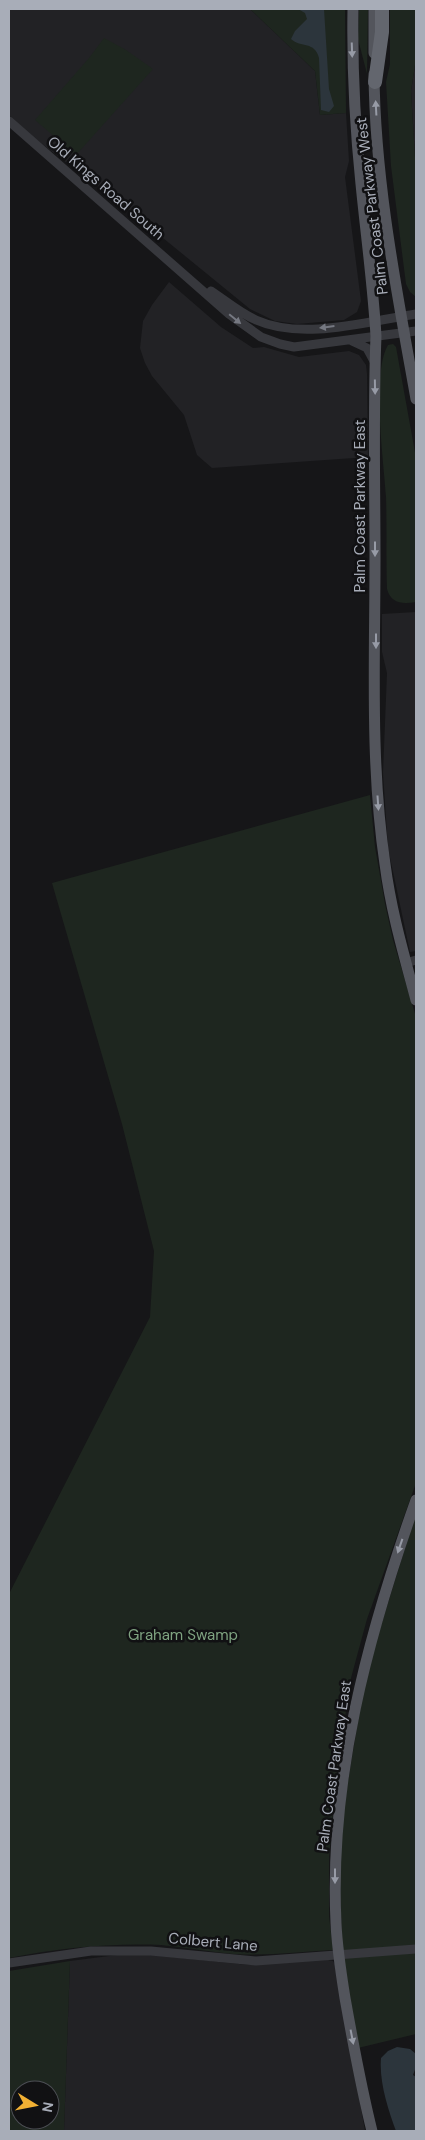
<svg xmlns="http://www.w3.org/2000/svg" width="425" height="2140" font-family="'DM Sans',sans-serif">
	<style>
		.built { fill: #222225 }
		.green { fill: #1e261f; fill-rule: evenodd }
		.water { fill: #2c353c }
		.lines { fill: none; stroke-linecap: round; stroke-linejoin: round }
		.tertiary { stroke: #37383d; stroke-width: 9 }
		.primary { stroke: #53555c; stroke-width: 11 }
		.motorway { stroke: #63666e; stroke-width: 14 }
		.oneway { fill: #979ba6 }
		.oneway2 { fill: #757881 }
		.labels { text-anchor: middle; stroke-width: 5; stroke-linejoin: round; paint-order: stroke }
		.street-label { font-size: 15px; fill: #a8adb8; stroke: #111113 }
		.park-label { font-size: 15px; fill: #7fa381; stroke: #111113 }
	</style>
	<rect width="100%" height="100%" fill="#161618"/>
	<path class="built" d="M9,9h241l65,62 5,44 26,-2 3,48 -4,16 16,124 -4,11 -13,8 -47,4 -22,-3 -25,-12 -125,-102 -96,-73 -20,-19z
		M416,59v115l-5,-83z
		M169,282l52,45 32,21 11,-1 35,10 50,-6 10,4 7,10 1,9 1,83 -156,11 -15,-13 -13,-40 -32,-39 -7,-13 -5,-15 3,-27 9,-16z
		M416,612v339l-6,1 -22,-104 -5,-75 4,-100 -5,-21v-38z
		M125,1954l28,1 95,10 76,-6 9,2 3,4 29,166h-301l6,-170z"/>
	<path class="green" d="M250,9h95l1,104 -26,2 -5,-44z
		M359,9h9l-1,65 -9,-35z
		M390,9h26v50l-5,32 5,83v123l-6,-5 -4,-8 -15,-118 -5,-84 4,-18z
		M104,38l22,12 27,19 -77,86 -41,-35 54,-62z
		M393,344l3,3 20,111v144c-13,2 -25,2 -29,-13 -1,-30 0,-61 -1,-92 -2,-34 -15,-124 2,-152z
		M370,795l5,52 10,57 8,36 23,77v466l-49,136 -16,59 -15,99 -7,80v59l4,34c-33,2 -66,6 -100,4 -24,-2 -48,-7 -72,-9 -50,-2 -103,3 -152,13v-364l141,-277 4,-66 -32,-127 -70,-241z
		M416,1513v521l-58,14 -16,-102 -3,-97 9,-68 14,-83 16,-63z
		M70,1961l-6,170h-55v-160zM20,2090h30v30h-30z"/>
	<path class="water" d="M298,9h26l5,80 5,17 -5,6 -8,-2 -2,-52c-4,-17 -18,-10 -28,-19l4,-8 12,-12 -2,-6z
		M397,2047l13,2 6,5v13l-3,8 3,2v54h-20c-8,-22 -17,-49 -15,-73l7,-7z"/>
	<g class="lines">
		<path class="tertiary" d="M9,121l220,193 32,23 19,7 14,3 122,-16
			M211,291c15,10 29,22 45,29 47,21 112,1 160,-6
			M352,341l15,7 7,13
			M406,963l10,-3
			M9,1963l82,-12h60l105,10 160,-12"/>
		<path class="primary" d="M353,9c-1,58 2,117 8,175 5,51 12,101 15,152 -3,74 -1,149 -1,223 0,101 -5,205 10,305 6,47 19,91 31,136
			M374,9v44
			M374,74c1,109 23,218 42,325
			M372,2131c-11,-44 -19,-88 -27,-133 -4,-25 -8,-50 -9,-75 -7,-145 32,-288 80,-423"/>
		<path class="motorway" d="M375,82l7,-50v-23"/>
	</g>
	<defs><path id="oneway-solid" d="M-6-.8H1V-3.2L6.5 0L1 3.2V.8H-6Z" transform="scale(1.25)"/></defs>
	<g class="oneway">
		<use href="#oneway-solid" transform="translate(352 50) rotate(88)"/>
		<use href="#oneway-solid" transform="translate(376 108) rotate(-93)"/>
		<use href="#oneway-solid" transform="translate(375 387) rotate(89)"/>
		<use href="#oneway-solid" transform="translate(375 549) rotate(90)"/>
		<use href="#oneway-solid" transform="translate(376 641) rotate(90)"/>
		<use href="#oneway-solid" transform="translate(378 803) rotate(86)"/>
		<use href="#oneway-solid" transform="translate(400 1546) rotate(109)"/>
		<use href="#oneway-solid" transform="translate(335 1876) rotate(90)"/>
		<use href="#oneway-solid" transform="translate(352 2037) rotate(79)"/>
	</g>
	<g class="oneway2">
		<use href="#oneway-solid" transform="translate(235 319) rotate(39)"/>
		<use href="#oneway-solid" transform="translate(327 327) rotate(173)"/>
	</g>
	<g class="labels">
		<g class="street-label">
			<text transform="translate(106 188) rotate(41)" y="5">Old Kings Road South</text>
			<text transform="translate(372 206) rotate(-97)" y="5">Palm Coast Parkway West</text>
			<text transform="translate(360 506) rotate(-90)" y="5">Palm Coast Parkway East</text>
			<text transform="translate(334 1766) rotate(-82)" y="5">Palm Coast Parkway East</text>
			<text transform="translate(213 1942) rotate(5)" y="5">Colbert Lane</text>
		</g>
		<g class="park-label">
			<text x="183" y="1640">Graham Swamp</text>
		</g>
	</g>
	<rect width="425" height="2140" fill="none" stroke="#a8adb8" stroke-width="20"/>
	<g transform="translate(35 2105) rotate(100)"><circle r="24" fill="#111113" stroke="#4d4f55"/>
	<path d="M0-4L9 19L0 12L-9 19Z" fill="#f2b134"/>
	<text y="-8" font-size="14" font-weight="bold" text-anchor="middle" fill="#a8adb8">N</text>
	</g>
</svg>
